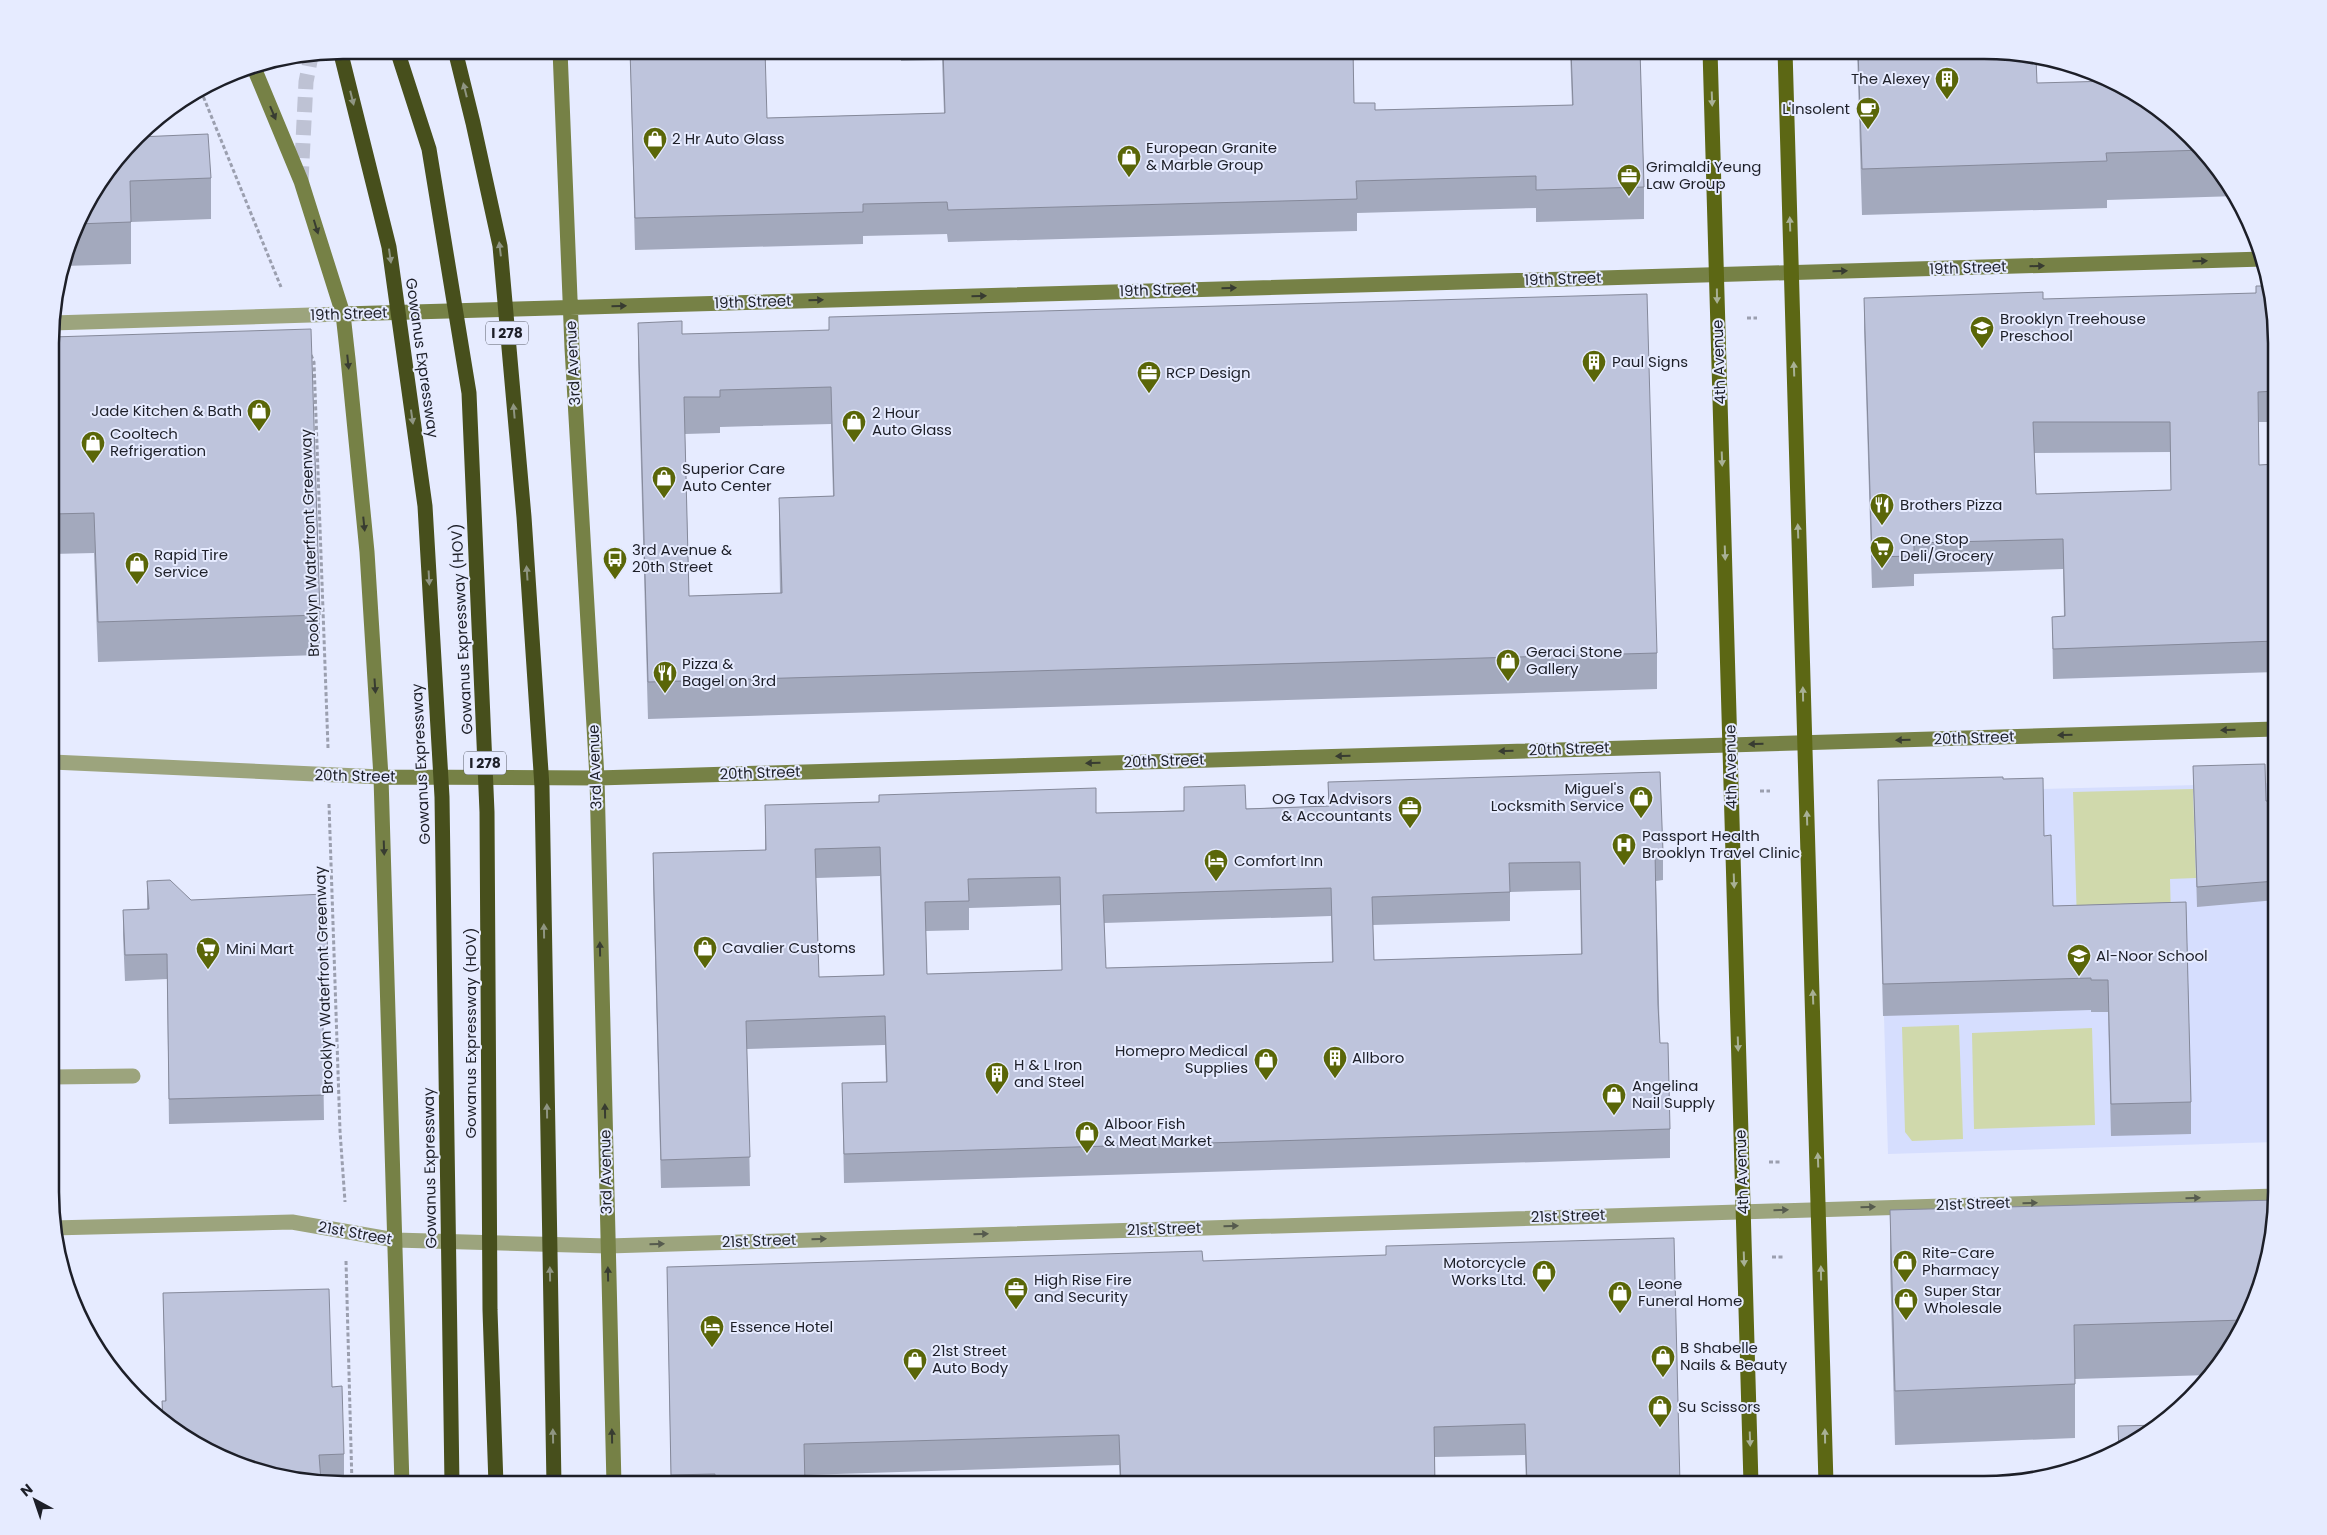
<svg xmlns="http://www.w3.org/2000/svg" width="2327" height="1535" font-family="Poppins,sans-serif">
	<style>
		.built { fill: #d6defe }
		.green { fill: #d0d9ac }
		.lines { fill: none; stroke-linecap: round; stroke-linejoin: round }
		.secondary-tunnel { stroke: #bec2d4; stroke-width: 15; stroke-dasharray: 15 8; stroke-linecap: butt }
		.path { stroke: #9b9faf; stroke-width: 3; stroke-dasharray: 4 2.5; stroke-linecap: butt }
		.lane { stroke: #9ca47d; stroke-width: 15 }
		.street { stroke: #9ca47d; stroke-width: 15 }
		.secondary { stroke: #768146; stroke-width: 15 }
		.primary { stroke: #5c6714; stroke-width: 15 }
		.highway-bridge { stroke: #474f1c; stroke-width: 15 }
		.wall { fill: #a3a9bd; fill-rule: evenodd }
		.building { fill: #bec4dc; stroke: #85899a; fill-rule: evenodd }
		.oneway { fill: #8f9582 }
		.oneway2 { fill: #a8b095 }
		.oneway3 { fill: #383c31 }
		.oneway4 { fill: #565b4e }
		.labels { text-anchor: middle; stroke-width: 4; stroke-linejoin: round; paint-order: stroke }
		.shield { fill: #e6ebff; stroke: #595c68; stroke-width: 1 }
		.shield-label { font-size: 14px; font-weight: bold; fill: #1d1f28 }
		.poi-label { font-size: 15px; fill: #1d1f28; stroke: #e6ebff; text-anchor: start }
		.street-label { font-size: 15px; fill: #1d1f28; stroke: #e6ebff }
		.rim { fill: none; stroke: #1d1f28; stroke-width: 2.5 }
	</style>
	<rect width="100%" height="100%" fill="#e6ebff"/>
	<path class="built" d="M2276,783v359l-388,12 -10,-342 87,-21z"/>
	<path class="green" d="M2193,789l3,89 -26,1 1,39 -94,4 -4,-130z
		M1959,1025l4,114 -51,2 -7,-9 -3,-105z
		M2092,1028l3,97 -121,4 -2,-96z"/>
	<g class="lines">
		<path class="secondary-tunnel" d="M301,181l5,-99 5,-26"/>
		<path class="path" d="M201,91l80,196
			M1747,318h10
			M311,355l3,7 14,386
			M1760,791h10
			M329,804l11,327 5,71
			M1769,1162h12
			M1772,1257h11
			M346,1261l6,224"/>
		<path class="lane" d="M52,1077l81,-1"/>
		<path class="street" d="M52,323l291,-9
			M52,762l329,15
			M52,1228l240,-6 103,18 213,6 1668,-50"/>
		<path class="secondary" d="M560,50l12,298 25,430 17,707
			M254,68l47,113 42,133 5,45 19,193 14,225 21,708
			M343,314l1921,-55
			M381,777l216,1 1679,-49"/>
		<path class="primary" d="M1710,50l41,1434
			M1785,50l41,1434"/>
		<path class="highway-bridge" d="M340,50l49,197 36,259 17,291 10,688
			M397,50l32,99 40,244 18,419 3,498 6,175
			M455,50l18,73 27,123 24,271 18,270 12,698"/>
	</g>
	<path class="wall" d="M630,50l137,68 177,-5 -2,-53 -41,1v-11h452l1,53 21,7 197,-5 -2,-55h70l4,137v32l-108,3v-14l-72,2 -107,3v18l-409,11 -1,-8 -84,2v8l-228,6z
		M1857,50h128l52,33 167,66 34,47 -131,4v8l-245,7z
		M138,137l73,41v41l-80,3v42l-67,2 16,-53z
		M1864,298l179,1 233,24v99h-18l1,43 17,-1v208l-223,7 -1,-62 12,-1 -1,-47 -149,5v12l-42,2 -8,-260zM2170,452l1,38 -135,4 -2,-41z
		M638,323l44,11 975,319v36l-1009,30 -10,-360zM831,424l2,72 -54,2v36l1,59 -91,3 -4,-162 35,-1v-6z
		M52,337l268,278v40l-222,7 -4,-109 -42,1z
		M2193,766l73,35h10v99l-79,7z
		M2003,779l41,57 9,70 133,-4 5,200v32l-80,2 -3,-124h-17v-2l-208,6 -5,-204v-32z
		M1328,782l335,70v28l-7,1 4,162 10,86v29l-826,25 -2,-100 44,-1 -1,-37 -138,4 3,137 -89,2 -8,-307v-28l112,-3v-45l331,8 232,-7zM880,876l3,99 -64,2 -3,-99zM1580,890l1,64 -207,6 -1,-35 137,-4v-29zM1060,905l2,65 -135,4 -1,-43 43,-1v-22zM1331,916l1,46 -226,6 -2,-45z
		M147,881l44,19 137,57v25l-6,1 2,137 -155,4 -2,-145 -42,2 -2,-46v-25l24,-1z
		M1890,1210l372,76 -34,69 -18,20 -135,4v59l-180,7 -5,-181z
		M1203,1261l477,224h-154l-1,-30 -90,2v28h-315l-1,-20 -314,10v10h-134l-4,-218z
		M163,1293l169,94 12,67v31l-95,-15 -69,-34 -18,-16v-19h3z"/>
	<path class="building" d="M630,50h135l2,68 178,-5 -2,-63h410l1,53h21v7l198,-5 -2,-55h69l4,137 -108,3v-14l-180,5 1,18 -409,11 -1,-8 -84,2v8l-228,6z
		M1858,50h127l51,8 1,25 74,-2 36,18 58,51 -99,3 1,8 -245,8z
		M208,134l3,44 -81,3 1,41 -54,2 3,-11 58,-76z
		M2256,286h14l6,37v68l-18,1 1,73 17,-1v177l-223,8 -1,-32 13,-1 -2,-77 -149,4v13l-42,1 -8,-259 179,-6v7l213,-6zM2033,422h137l1,68 -135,4z
		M1647,294l10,359 -1009,29 -10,-359 44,-2v13l147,-4v-13zM831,387l3,109 -55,2 3,95 -93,3 -5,-199h36v-7z
		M311,329l9,286 -222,7 -4,-109 -42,1v-177z
		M2265,764l1,37h10v80l-79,6 -4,-121z
		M1660,772l3,80h-8l3,153 2,38h8l2,86 -826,25 -2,-71 45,-1 -2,-66 -139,5 4,136 -89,3 -8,-307 113,-3 -1,-45 114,-3v-7l217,-7v25l88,-2v-24l61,-2 1,24 83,-3 -1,-24zM880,847l4,128 -65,2 -4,-128zM1580,862l2,92 -208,6 -2,-63 138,-5 -1,-29zM1060,877l2,93 -135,4 -2,-72 44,-1 -1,-22zM1331,888l2,74 -227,6 -3,-73z
		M2003,777v2l40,-1 1,58 7,-1 2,71 133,-4 5,200 -80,2 -3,-124h-17v-2l-208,6 -5,-204z
		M170,880l21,20 134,-6 3,63 -6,1 2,137 -155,4 -2,-145 -42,1 -2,-45 26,-1 -2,-28z
		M2276,1200v12l-14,74 -17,34 -171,5 1,59 -180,7 -5,-181z
		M1674,1238l6,247h-153l-2,-61 -91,3 1,58h-314l-2,-50 -315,9 1,41h-90v-11l-44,1 -4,-208 535,-16 1,10 183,-6v-9z
		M329,1289l3,98 10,-1 2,68 -25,1 2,26 -72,-11 -69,-34 -17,-15 -1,-20h4l-3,-108z
		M2168,1414h7l-7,5z
		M2160,1425l-29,21 -12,5 -1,-25z"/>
	<defs><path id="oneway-solid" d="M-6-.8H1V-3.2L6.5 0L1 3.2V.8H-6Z" transform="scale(1.25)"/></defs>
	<g class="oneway">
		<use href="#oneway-solid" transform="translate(465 90) rotate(-104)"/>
		<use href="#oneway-solid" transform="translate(352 98) rotate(76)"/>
		<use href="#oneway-solid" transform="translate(500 249) rotate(-97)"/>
		<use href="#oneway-solid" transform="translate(390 256) rotate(82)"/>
		<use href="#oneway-solid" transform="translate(514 411) rotate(-95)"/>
		<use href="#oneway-solid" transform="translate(412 417) rotate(82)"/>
		<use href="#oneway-solid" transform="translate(527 573) rotate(-94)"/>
		<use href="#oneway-solid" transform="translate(429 578) rotate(87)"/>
		<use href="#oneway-solid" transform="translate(544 931) rotate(-91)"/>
		<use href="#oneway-solid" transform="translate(547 1111) rotate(-91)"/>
		<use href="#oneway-solid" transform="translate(550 1274) rotate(-91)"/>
		<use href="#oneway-solid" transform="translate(553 1436) rotate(-91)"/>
	</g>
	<g class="oneway2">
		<use href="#oneway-solid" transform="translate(1712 99) rotate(88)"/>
		<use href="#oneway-solid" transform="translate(1790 224) rotate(-92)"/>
		<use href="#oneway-solid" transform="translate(1717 296) rotate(89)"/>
		<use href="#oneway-solid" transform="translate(1794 369) rotate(-92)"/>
		<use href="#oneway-solid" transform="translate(1722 459) rotate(88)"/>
		<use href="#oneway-solid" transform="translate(1798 531) rotate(-92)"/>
		<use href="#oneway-solid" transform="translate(1725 553) rotate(88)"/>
		<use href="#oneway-solid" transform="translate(1803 694) rotate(-91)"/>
		<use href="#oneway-solid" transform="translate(1807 818) rotate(-92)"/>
		<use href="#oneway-solid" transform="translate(1734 881) rotate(88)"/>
		<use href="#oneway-solid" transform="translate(1813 997) rotate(-92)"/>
		<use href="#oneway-solid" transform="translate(1738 1044) rotate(88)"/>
		<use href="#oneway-solid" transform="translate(1818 1160) rotate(-92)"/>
		<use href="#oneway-solid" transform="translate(1744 1259) rotate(88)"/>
		<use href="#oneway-solid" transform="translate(1821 1273) rotate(-91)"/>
		<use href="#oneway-solid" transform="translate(1825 1436) rotate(-91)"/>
		<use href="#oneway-solid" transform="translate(1750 1439) rotate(88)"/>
	</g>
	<g class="oneway3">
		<use href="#oneway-solid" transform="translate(273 113) rotate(67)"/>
		<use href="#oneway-solid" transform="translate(316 227) rotate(73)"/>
		<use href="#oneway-solid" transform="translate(2200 261) rotate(-2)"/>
		<use href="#oneway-solid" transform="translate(2037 266) rotate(-2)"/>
		<use href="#oneway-solid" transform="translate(1840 271) rotate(-2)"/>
		<use href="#oneway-solid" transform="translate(1229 288) rotate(-2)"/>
		<use href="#oneway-solid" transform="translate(979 296) rotate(-2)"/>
		<use href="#oneway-solid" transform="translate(816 300) rotate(-2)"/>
		<use href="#oneway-solid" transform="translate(619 306) rotate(-2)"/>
		<use href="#oneway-solid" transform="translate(348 362) rotate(84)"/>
		<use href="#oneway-solid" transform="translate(364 524) rotate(84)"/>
		<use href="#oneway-solid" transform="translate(375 686) rotate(86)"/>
		<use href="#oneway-solid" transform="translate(2228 730) rotate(178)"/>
		<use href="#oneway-solid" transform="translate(2065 735) rotate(178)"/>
		<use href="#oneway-solid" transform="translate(1903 740) rotate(178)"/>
		<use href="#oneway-solid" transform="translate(1756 744) rotate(178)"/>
		<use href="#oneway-solid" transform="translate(1506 751) rotate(178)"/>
		<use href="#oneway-solid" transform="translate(1343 756) rotate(178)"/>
		<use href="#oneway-solid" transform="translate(1093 763) rotate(178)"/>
		<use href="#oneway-solid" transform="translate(384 848) rotate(88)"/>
		<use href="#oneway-solid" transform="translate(600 949) rotate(-91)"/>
		<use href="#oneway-solid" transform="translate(605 1111) rotate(-91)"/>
		<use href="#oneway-solid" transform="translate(608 1274) rotate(-91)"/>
		<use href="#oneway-solid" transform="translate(612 1436) rotate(-91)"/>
	</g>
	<g class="oneway4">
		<use href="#oneway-solid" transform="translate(2193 1198) rotate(-2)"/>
		<use href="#oneway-solid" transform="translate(2030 1203) rotate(-2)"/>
		<use href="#oneway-solid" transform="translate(1868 1207) rotate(-2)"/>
		<use href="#oneway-solid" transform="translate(1781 1210) rotate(-2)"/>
		<use href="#oneway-solid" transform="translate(1231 1226) rotate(-2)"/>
		<use href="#oneway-solid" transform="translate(981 1234) rotate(-2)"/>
		<use href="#oneway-solid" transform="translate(819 1239) rotate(-2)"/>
		<use href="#oneway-solid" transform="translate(657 1244) rotate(-2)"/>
	</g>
	<defs>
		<symbol id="building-pin" viewBox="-11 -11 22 30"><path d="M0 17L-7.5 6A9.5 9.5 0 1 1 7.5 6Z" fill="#5a6608" stroke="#e6ebff"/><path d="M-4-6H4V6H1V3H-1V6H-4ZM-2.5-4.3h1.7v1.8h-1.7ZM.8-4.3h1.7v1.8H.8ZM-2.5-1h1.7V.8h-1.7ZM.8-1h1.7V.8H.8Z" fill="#fff"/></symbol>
		<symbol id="cafe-pin" viewBox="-11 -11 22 30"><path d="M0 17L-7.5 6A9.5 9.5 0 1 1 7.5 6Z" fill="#5a6608" stroke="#e6ebff"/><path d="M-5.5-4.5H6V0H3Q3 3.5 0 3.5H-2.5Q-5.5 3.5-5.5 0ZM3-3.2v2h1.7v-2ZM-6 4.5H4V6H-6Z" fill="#fff"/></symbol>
		<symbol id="shop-pin" viewBox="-11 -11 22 30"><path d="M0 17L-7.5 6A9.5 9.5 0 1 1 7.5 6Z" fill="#5a6608" stroke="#e6ebff"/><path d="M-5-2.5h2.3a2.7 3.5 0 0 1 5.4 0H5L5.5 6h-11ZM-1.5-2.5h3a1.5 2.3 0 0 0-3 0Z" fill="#fff"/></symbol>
		<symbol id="office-pin" viewBox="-11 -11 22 30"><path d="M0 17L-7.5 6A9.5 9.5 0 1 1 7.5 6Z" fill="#5a6608" stroke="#e6ebff"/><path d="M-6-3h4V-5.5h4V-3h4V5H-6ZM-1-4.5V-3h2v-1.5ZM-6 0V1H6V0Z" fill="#fff"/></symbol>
		<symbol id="school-pin" viewBox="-11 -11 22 30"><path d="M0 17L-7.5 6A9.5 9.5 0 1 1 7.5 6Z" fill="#5a6608" stroke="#e6ebff"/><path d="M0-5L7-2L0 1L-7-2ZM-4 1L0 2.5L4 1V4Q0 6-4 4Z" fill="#fff"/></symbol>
		<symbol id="restaurant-pin" viewBox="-11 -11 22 30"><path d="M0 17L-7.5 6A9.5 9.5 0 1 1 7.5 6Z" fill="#5a6608" stroke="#e6ebff"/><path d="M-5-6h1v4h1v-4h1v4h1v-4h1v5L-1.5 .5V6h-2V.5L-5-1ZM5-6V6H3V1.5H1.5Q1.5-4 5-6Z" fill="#fff"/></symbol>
		<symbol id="supermarket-pin" viewBox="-11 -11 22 30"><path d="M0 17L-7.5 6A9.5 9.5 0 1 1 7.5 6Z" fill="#5a6608" stroke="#e6ebff"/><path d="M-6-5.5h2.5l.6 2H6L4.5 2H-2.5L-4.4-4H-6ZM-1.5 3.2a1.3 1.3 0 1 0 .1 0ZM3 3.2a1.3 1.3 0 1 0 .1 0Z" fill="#fff"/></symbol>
		<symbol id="bus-pin" viewBox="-11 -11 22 30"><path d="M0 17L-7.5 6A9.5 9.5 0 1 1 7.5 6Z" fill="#5a6608" stroke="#e6ebff"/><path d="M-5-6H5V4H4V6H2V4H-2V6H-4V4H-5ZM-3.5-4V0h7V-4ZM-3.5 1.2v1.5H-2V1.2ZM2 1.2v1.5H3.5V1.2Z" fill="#fff"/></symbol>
		<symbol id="hospital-pin" viewBox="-11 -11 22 30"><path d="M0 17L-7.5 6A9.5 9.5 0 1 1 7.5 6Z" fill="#5a6608" stroke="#e6ebff"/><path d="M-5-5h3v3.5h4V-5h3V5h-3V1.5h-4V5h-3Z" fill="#fff"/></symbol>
		<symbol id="hotel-pin" viewBox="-11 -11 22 30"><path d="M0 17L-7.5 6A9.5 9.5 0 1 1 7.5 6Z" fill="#5a6608" stroke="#e6ebff"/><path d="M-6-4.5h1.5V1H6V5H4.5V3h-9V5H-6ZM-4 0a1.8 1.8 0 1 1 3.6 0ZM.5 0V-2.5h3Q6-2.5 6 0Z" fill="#fff"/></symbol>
	</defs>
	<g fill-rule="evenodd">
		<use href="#building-pin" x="1933" y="65" width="28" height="38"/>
		<use href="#cafe-pin" x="1854" y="95" width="28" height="38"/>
		<use href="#shop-pin" x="641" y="125" width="28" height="38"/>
		<use href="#shop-pin" x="1115" y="143" width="28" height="38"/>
		<use href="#office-pin" x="1615" y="162" width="28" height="38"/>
		<use href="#school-pin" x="1968" y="314" width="28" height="38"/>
		<use href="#building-pin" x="1580" y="348" width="28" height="38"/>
		<use href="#office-pin" x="1135" y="359" width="28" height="38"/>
		<use href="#shop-pin" x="245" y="397" width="28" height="38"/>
		<use href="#shop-pin" x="840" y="408" width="28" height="38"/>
		<use href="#shop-pin" x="79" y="429" width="28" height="38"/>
		<use href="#shop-pin" x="650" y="464" width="28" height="38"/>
		<use href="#restaurant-pin" x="1868" y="491" width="28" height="38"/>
		<use href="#supermarket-pin" x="1868" y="534" width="28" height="38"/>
		<use href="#bus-pin" x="601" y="545" width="28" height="38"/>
		<use href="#shop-pin" x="123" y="550" width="28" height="38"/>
		<use href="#shop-pin" x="1494" y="647" width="28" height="38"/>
		<use href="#restaurant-pin" x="651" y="659" width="28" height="38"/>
		<use href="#shop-pin" x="1627" y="784" width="28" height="38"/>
		<use href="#office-pin" x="1396" y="794" width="28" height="38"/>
		<use href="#hospital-pin" x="1610" y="831" width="28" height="38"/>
		<use href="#hotel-pin" x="1202" y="847" width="28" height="38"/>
		<use href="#shop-pin" x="691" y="934" width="28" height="38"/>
		<use href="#supermarket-pin" x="194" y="935" width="28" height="38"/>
		<use href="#school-pin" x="2065" y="942" width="28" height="38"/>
		<use href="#building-pin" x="1321" y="1044" width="28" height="38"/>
		<use href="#shop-pin" x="1252" y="1046" width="28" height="38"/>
		<use href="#building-pin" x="983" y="1060" width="28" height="38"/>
		<use href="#shop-pin" x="1600" y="1081" width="28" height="38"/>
		<use href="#shop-pin" x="1073" y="1119" width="28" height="38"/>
		<use href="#shop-pin" x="1891" y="1248" width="28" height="38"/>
		<use href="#shop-pin" x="1530" y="1258" width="28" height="38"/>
		<use href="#office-pin" x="1002" y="1275" width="28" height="38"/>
		<use href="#shop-pin" x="1606" y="1279" width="28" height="38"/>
		<use href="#shop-pin" x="1892" y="1286" width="28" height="38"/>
		<use href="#hotel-pin" x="698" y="1313" width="28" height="38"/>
		<use href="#shop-pin" x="1649" y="1343" width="28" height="38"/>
		<use href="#shop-pin" x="901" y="1346" width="28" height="38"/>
		<use href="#shop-pin" x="1646" y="1393" width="28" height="38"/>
	</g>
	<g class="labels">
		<g class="shield">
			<rect x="486" y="321.5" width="42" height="23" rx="4"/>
			<rect x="464" y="751.5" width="42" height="23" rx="4"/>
		</g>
		<g class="shield-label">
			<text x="507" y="338">I 278</text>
			<text x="485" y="768">I 278</text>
		</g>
		<g class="poi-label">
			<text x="1930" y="84" text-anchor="end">The Alexey</text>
			<text x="1850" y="114" text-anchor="end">L'Insolent</text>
			<text x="672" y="144">2 Hr Auto Glass</text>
			<text x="1146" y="153">European Granite<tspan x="1146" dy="17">&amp; Marble Group</tspan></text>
			<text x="1646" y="172">Grimaldi Yeung<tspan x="1646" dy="17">Law Group</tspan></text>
			<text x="2000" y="324">Brooklyn Treehouse<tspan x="2000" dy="17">Preschool</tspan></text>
			<text x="1612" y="367">Paul Signs</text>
			<text x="1166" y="378">RCP Design</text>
			<text x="242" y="416" text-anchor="end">Jade Kitchen &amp; Bath</text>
			<text x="872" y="418">2 Hour<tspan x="872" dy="17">Auto Glass</tspan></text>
			<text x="110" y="439">Cooltech<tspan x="110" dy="17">Refrigeration</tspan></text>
			<text x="682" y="474">Superior Care<tspan x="682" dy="17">Auto Center</tspan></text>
			<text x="1900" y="510">Brothers Pizza</text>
			<text x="1900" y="544">One Stop<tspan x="1900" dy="17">Deli/Grocery</tspan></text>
			<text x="632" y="555">3rd Avenue &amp;<tspan x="632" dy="17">20th Street</tspan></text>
			<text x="154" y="560">Rapid Tire<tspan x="154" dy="17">Service</tspan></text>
			<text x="1526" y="657">Geraci Stone<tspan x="1526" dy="17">Gallery</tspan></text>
			<text x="682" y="669">Pizza &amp;<tspan x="682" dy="17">Bagel on 3rd</tspan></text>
			<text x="1624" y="794" text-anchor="end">Miguel's<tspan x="1624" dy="17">Locksmith Service</tspan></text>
			<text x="1392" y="804" text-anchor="end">OG Tax Advisors<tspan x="1392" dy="17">&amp; Accountants</tspan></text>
			<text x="1642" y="841">Passport Health<tspan x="1642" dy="17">Brooklyn Travel Clinic</tspan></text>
			<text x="1234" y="866">Comfort Inn</text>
			<text x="722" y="953">Cavalier Customs</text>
			<text x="226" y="954">Mini Mart</text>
			<text x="2096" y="961">Al-Noor School</text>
			<text x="1248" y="1056" text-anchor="end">Homepro Medical<tspan x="1248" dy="17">Supplies</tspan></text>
			<text x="1352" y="1063">Allboro</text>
			<text x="1014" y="1070">H &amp; L Iron<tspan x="1014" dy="17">and Steel</tspan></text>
			<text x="1632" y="1091">Angelina<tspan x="1632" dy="17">Nail Supply</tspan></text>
			<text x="1104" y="1129">Alboor Fish<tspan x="1104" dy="17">&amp; Meat Market</tspan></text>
			<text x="1922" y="1258">Rite-Care<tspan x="1922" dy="17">Pharmacy</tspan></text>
			<text x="1526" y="1268" text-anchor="end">Motorcycle<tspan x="1526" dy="17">Works Ltd.</tspan></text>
			<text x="1034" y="1285">High Rise Fire<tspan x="1034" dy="17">and Security</tspan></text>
			<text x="1638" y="1289">Leone<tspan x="1638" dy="17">Funeral Home</tspan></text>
			<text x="1924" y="1296">Super Star<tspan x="1924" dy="17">Wholesale</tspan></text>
			<text x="730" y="1332">Essence Hotel</text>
			<text x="1680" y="1353">B Shabelle<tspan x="1680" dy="17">Nails &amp; Beauty</tspan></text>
			<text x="932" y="1356">21st Street<tspan x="932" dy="17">Auto Body</tspan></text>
			<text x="1678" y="1412">Su Scissors</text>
		</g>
		<g class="street-label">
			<text transform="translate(1968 268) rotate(-2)" y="5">19th Street</text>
			<text transform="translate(1563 279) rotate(-2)" y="5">19th Street</text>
			<text transform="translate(1158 290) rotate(-2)" y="5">19th Street</text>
			<text transform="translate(753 302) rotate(-2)" y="5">19th Street</text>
			<text transform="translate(349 314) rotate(-2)" y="5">19th Street</text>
			<text transform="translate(422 358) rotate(82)" y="5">Gowanus Expressway</text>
			<text transform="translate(1719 362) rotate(-92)" y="5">4th Avenue</text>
			<text transform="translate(573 363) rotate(-93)" y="5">3rd Avenue</text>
			<text transform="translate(310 543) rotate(-92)" y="5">Brooklyn Waterfront Greenway</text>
			<text transform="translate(462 629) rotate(-93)" y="5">Gowanus Expressway (HOV)</text>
			<text transform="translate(1974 738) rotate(-2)" y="5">20th Street</text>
			<text transform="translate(1569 749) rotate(-2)" y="5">20th Street</text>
			<text transform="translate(1164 761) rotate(-2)" y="5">20th Street</text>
			<text transform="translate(421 764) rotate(-93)" y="5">Gowanus Expressway</text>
			<text transform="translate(595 767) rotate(-92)" y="5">3rd Avenue</text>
			<text transform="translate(1731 767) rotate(-91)" y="5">4th Avenue</text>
			<text transform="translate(760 773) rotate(-2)" y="5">20th Street</text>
			<text transform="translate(355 776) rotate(1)" y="5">20th Street</text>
			<text transform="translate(324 980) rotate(-92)" y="5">Brooklyn Waterfront Greenway</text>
			<text transform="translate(471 1033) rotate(-90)" y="5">Gowanus Expressway (HOV)</text>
			<text transform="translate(430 1168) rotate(-91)" y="5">Gowanus Expressway</text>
			<text transform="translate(606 1172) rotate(-91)" y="5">3rd Avenue</text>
			<text transform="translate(1742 1172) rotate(-92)" y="5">4th Avenue</text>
			<text transform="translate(1973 1204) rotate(-2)" y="5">21st Street</text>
			<text transform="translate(1568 1216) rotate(-2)" y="5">21st Street</text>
			<text transform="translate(1164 1229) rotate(-2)" y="5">21st Street</text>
			<text transform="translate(355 1233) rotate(10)" y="5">21st Street</text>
			<text transform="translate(759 1241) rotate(-2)" y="5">21st Street</text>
		</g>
	</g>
	<path d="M0 0H2327V1535H0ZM343 59H1984A284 284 0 0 1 2268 343V1192A284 284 0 0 1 1984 1476H343A284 284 0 0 1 59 1192V343A284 284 0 0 1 343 59Z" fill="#e6ebff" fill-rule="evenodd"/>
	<path class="rim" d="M343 59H1984A284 284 0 0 1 2268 343V1192A284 284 0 0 1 1984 1476H343A284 284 0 0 1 59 1192V343A284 284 0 0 1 343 59Z"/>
	<g transform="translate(35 1500) rotate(320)" stroke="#e6ebff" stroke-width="4" paint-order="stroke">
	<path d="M0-4L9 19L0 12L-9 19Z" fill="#1d1f28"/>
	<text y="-8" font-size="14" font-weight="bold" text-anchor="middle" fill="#1d1f28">N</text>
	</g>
</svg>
